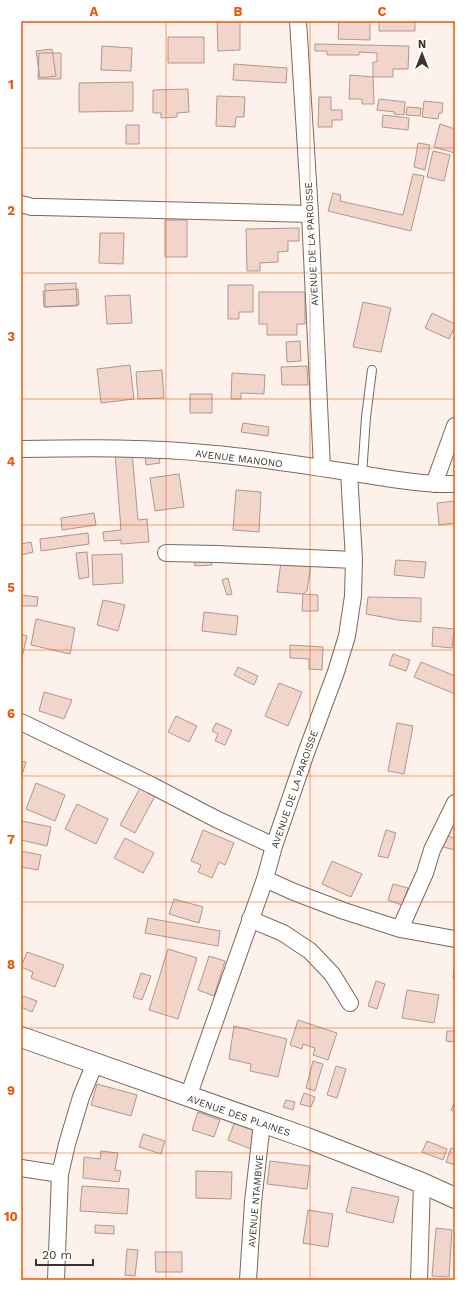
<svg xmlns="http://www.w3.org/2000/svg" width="476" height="1301" font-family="'Work Sans',sans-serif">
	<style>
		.building { fill: #f1d4ca; stroke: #b2968d }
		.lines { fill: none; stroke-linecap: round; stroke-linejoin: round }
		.service-casing { stroke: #7d6859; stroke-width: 10 }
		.minor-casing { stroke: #7d6859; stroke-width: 18 }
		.tertiary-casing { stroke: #7d6859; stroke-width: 22 }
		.service { stroke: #fff; stroke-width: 8 }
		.minor { stroke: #fff; stroke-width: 16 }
		.tertiary { stroke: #fff; stroke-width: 20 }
		.grid { fill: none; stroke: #e8590c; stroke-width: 1; stroke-opacity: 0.55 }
		.labels { text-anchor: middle; stroke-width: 3; stroke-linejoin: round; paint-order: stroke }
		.street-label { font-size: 10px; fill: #3c332c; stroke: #fff }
		.neatline { fill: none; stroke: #e8590c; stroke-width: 1.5 }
		.grid-label { font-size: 13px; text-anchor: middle; font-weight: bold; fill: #e8590c }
	</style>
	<rect width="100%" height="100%" fill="#fcf2eb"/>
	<path class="building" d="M217,21h23v29l-22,1z
		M339,21h31v19l-32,-1z
		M379,21h36v10h-36z
		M168,37h36v26h-36z
		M315,44l94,2 -1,23h-15v8h-20v-15h4v-9l-18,-1v3h-32v-4h-12z
		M102,46l30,2 -1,23 -30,-1z
		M52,49l4,27 -16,2 -4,-27z
		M39,53h22v26h-23z
		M234,64l53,4 -1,15 -53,-3z
		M350,75l23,2 1,27h-12v-5h-13z
		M133,82v29l-54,1v-29z
		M188,89l1,23 -12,1v4l-16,1v-5h-8v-23z
		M217,96l28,1 -1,20h-8l-1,10 -19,-1z
		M319,97h12v13h11v10h-10v7h-14z
		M379,99l26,3 -1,13 -10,-1 1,-2 -18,-2z
		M424,101l19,2 -1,10h-3l-1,6 -16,-2z
		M407,107l14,1 -1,8 -14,-1z
		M383,115l26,3 -1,12 -26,-3z
		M440,124l15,5v24l-21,-6z
		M126,125h13v19h-13z
		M418,143l12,2 -5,25 -11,-3z
		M433,151l17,4 -6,26 -17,-4z
		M413,174l11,2 -13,55 -83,-20 5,-18 8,2 -1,6 63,14z
		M165,220h22v37h-22z
		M299,228v13h-11v10l-10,1v10l-18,1v8h-13l-1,-42z
		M100,233h24l-1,31 -24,-1z
		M76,283l1,23 -32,1v-23z
		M228,285h25v27h-14v7h-11z
		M78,289l1,16 -35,2 -1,-16z
		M259,292h46v32h-8v11h-30v-11h-8z
		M130,295l2,28 -25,1 -2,-28z
		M363,302l28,6 -10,44 -28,-5z
		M432,313l23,11v2l-6,13 -24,-11z
		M300,341l1,20 -14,1 -1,-20z
		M130,365l4,34 -33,4 -4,-34z
		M307,366l1,19h-26l-1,-18z
		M162,370l2,28 -26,1 -2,-27z
		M232,373l33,2 -1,19 -23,-1v6h-10z
		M190,394h22v19h-22z
		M243,423l26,4 -1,9 -27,-4z
		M132,452l6,68 9,-1 2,23 -28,2v-4l-17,1 -1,-9 18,-2 -6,-77z
		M158,454l2,9 -14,2 -1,-9z
		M179,474l5,33 -29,4 -5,-33z
		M236,490l25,2 -2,40 -26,-2z
		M455,501v22l-16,2 -2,-22z
		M94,513l2,12 -34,5 -1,-12z
		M88,533l1,11 -48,7 -1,-12z
		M31,542l2,10 -12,3v-11z
		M87,552l2,25 -10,2 -3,-26z
		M122,554l1,29 -30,2 -1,-30z
		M194,555h18v10l-17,1z
		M396,560l30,2 -2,16 -30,-3z
		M281,562l30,2 -4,27 -4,3 -26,-2z
		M228,578l4,16 -5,1 -5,-15z
		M303,594l15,1v16h-16z
		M21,595l17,2 -1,9h-16z
		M368,597l53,1v24l-23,-2 -32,-6z
		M103,600l22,5 -7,26 -21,-6z
		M204,612l34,4 -2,19 -34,-4z
		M36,619l39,9 -5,26 -39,-9z
		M433,627l21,2 -2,19 -20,-2z
		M21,634l6,2 -6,26z
		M290,645l33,2 -1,23 -13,-1v-10l-19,-1z
		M393,654l17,6 -4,11 -17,-6z
		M421,662l34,14v18l-41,-17z
		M238,667l20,9 -4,9 -20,-10z
		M279,683l23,9 -14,34 -23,-10z
		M44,692l28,8 -8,19 -25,-8z
		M176,716l21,10 -8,16 -21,-10z
		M216,723l16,7 -7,15 -10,-4 3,-7 -6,-3z
		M397,723l16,3 -9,48 -16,-3z
		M21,761l5,1 -5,16z
		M36,783l29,12 -10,26 -29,-12z
		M140,788l15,8 -20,37 -15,-8z
		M77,804l31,15 -12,25 -31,-15z
		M22,821l29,6 -4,19 -26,-6z
		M203,830l31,13 -9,22 -6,-3 -7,16 -14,-6 3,-7 -10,-4z
		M386,830l10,3 -8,25 -10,-2z
		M442,835l13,3v12l-16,-4z
		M125,838l29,15 -11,20 -29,-15z
		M21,851l20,4 -3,15 -17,-3z
		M332,861l30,13 -11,23 -29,-13z
		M393,884l15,4 -6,17 -14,-5z
		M174,899l29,8 -4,16 -30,-9z
		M148,918l72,13 -2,15 -73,-13z
		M168,949l29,9 -19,61 -29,-9z
		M27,952l37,13 -9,22 -24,-9 2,-6 -12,-5z
		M209,956l16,5 -11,35 -16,-6z
		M455,964v15l-2,-1z
		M141,973l10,3 -9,24 -9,-3z
		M376,981l9,3 -8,25 -9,-3z
		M407,990l32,5 -5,28 -32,-5z
		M23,996l14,5 -5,11 -11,-5v-6z
		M298,1020l39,13 -9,27 -15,-5 2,-7 -12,-4 -1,5 -12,-4z
		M234,1026l53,13 -9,38 -28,-6 1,-7 -22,-5z
		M447,1031h8v11l-9,-1z
		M313,1061l10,3 -8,27 -9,-3z
		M336,1066l10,3 -9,29 -10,-3z
		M97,1084l40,11 -6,21 -40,-11z
		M304,1093l11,4 -4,10 -11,-3z
		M286,1100l9,2 -2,8 -10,-3z
		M455,1101v11l-4,-2z
		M198,1112l22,8 -6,17 -22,-7z
		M235,1121l23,9 -7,19 -23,-9z
		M143,1134l22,7 -4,13 -22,-7z
		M427,1141l20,8 -4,11 -21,-8z
		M451,1148l4,1v16l-9,-3z
		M101,1151l17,2 -3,17 6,1 -2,11 -36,-4 1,-21 16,2z
		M270,1161l40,5 -3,23 -40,-5z
		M196,1171l36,1 -1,27 -35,-1z
		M82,1186l47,3 -2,25 -47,-3z
		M352,1187l47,10 -6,26 -47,-11z
		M308,1210l25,4 -5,33 -25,-4z
		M95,1225l19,1v8l-19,-1z
		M436,1228l16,2 -3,47 -17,-1z
		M127,1249l11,1 -3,26 -10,-1z
		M155,1252h27v20h-26z"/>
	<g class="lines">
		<defs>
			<path id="service" d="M362,475l4,-58 6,-47"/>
			<path id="minor" d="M298,21l12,193 12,254
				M21,204l11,3h9l269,7
				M21,449c65,-1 129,-2 194,5 44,4 88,11 132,18 35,5 72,13 108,12
				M434,484l21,-58
				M166,553l52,1 136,6
				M21,722l130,63 65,34 58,27
				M265,879l29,13 50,19 56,18 55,10
				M250,919l33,14 27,18 22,23 18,29
				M400,929l25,-56 7,-23 23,-47
				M188,1097l77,-218 9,-33 32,-93 30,-81 11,-36 6,-40 1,-36 -5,-88
				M21,1168l39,6
				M56,1280l4,-106 7,-30 14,-47 14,-34
				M248,1280l5,-78 9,-79
				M419,1280l3,-97"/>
			<path id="tertiary" d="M21,1037l286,101 115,45 33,15"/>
		</defs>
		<use href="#service" class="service-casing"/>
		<use href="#minor" class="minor-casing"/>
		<use href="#tertiary" class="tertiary-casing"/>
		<use href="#service" class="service"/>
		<use href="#minor" class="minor"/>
		<use href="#tertiary" class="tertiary"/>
	</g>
	<path class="grid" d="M166,21v1259M310,21v1259M21,148h434M21,273h434M21,399h434M21,525h434M21,650h434M21,776h434M21,902h434M21,1028h434M21,1153h434"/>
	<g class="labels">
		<g class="street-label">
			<text transform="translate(311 244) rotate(-93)" y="4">AVENUE DE LA PAROISSE</text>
			<text transform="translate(239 458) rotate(7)" y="4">AVENUE MANONO</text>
			<text transform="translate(294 789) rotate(-71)" y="4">AVENUE DE LA PAROISSE</text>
			<text transform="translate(239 1115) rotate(19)" y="4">AVENUE DES PLAINES</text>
			<text transform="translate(255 1201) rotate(-85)" y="4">AVENUE NTAMBWE</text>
		</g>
	</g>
	<rect width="476" height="1301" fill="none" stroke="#ffffff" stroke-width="44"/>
	<g transform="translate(422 54)" stroke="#ffffff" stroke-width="3" paint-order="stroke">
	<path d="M0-3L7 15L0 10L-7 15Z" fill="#3c332c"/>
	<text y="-6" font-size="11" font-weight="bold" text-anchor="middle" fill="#3c332c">N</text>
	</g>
	<path d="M36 1259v6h57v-6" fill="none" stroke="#3c332c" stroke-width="2"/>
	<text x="42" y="1259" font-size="12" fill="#3c332c" stroke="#ffffff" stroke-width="3" paint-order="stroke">20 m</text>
	<rect x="22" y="22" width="432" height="1257" class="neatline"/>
	<g class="grid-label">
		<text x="94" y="16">A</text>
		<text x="238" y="16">B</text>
		<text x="382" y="16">C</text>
		<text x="11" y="89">1</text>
		<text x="11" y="215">2</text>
		<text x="11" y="341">3</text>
		<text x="11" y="466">4</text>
		<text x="11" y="592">5</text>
		<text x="11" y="718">6</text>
		<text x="11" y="844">7</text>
		<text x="11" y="969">8</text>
		<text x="11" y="1095">9</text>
		<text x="11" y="1221">10</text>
	</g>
</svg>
